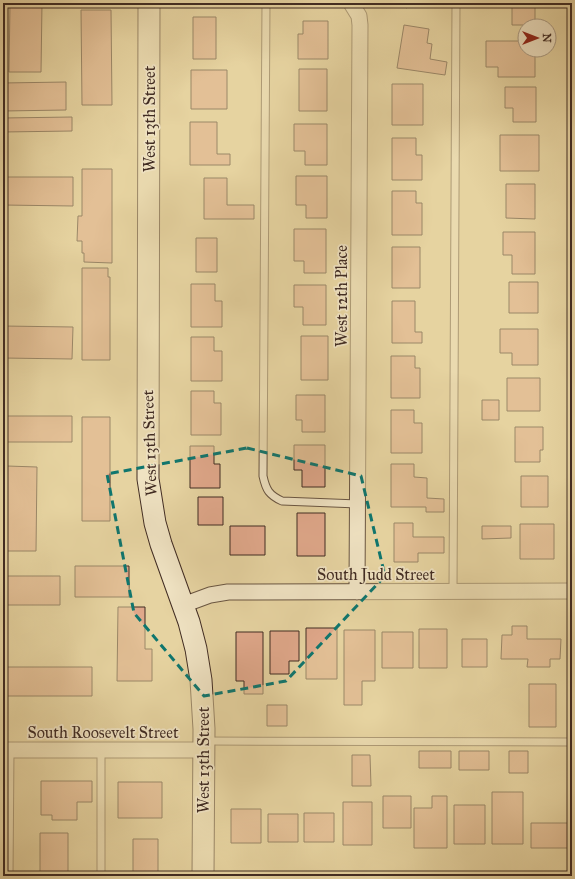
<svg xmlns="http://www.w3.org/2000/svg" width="575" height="879" font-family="'IM FELL Great Primer',serif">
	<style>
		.building { fill: #e0a88b; stroke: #412c23 }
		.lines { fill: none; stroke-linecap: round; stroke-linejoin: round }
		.lane-casing { stroke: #6a5642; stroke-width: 9 }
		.street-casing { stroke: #6a5642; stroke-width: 17 }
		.secondary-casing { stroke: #412c23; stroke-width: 23 }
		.lane { stroke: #efe2c2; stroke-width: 7 }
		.street { stroke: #efe2c2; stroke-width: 15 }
		.secondary { stroke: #efe2c2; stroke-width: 21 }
		.marked { fill: none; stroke: #0f766e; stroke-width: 3; stroke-dasharray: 8 5; stroke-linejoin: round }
		.labels { text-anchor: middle; stroke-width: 3.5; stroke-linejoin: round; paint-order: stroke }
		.street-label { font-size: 16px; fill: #412c23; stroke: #efe2c2 }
	</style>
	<rect width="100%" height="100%" fill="#e6d3a1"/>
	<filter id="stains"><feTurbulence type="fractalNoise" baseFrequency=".005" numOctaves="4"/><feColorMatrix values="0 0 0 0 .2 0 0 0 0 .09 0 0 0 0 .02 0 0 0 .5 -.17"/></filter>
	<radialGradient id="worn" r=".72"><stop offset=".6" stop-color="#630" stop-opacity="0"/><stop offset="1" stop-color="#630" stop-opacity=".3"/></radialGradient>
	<path class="building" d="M10,3h32l-1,69h-32z
		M404,3h15l-13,5z
		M512,3h23v22h-23z
		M81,10h30l1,95h-30z
		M193,17h23v42h-23z
		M303,21h25v38h-30v-25h5z
		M404,25l25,4 -2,14 5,1 -2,15 17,3 -2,13 -48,-7z
		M486,41h39v9h10v27h-37v-10h-12z
		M299,69h28v42h-28z
		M191,70h36v39h-36z
		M66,82v28l-63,1v-28z
		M392,84h31v41h-31z
		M505,87h31v35h-23v-14h-8z
		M72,117v14l-69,1v-14z
		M190,122h27v32h13v11h-40z
		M294,124h33v41h-22v-14h-11z
		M500,135h39v36h-39z
		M392,138h24v17h6v25h-30z
		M82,169h30v94l-28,-1v-9h-2v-12h-5l1,-25h4z
		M296,176h31v42h-21v-13h-10z
		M3,177h70v29l-70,-1z
		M204,178h23v27h27v14h-50z
		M506,184h29v35l-29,-1z
		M392,191h24v12h6v32h-30z
		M294,229h32v44h-22v-12h-10z
		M503,232h32v42h-23v-19h-9z
		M196,238h21v34h-21z
		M392,247h28v41h-28z
		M82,268h26v9h2v83h-28z
		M509,282h29v31h-29z
		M191,284h24v17h7v26h-31z
		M294,285h32v40h-23v-18h-9z
		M392,301h23v31h7v11h-30z
		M3,326l70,1 -1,32 -69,-1z
		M500,329h38v36h-26v-12h-12z
		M301,336h27v44h-27z
		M191,337h23v14h8v30h-31z
		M391,356h24v12h5v30h-29z
		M507,378h33v33h-33z
		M191,391h23v12h7v32h-30z
		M296,395h29v37h-23v-12h-6z
		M482,400h17v20h-17z
		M391,410h23v13h8v30h-31z
		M5,416h67v26h-67z
		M82,417h28v104h-28z
		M515,427h28v23h-3v12h-25z
		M294,445h31v42h-23v-17h-8z
		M190,446h24v18h6v24h-30z
		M391,464h23v13l13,1v20l17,1v13h-18v-5h-35z
		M7,466l30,1 -1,84h-30z
		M521,476h27v31h-27z
		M198,497h25v28h-25z
		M297,513h28v43h-28z
		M394,523h19v14h31v16h-26v9h-24z
		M520,524h34v35h-34z
		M230,526h35v29h-35z
		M482,526h29v12l-29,1z
		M75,566h54v31h-54z
		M3,576h57v29h-57z
		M118,607h27v42h7v32h-35z
		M512,626h15v13h34l-1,20h-10v8h-23l1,-8h-27l1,-24h10z
		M306,628h31v51h-31z
		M419,629h28v39h-28z
		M344,630h31v51h-13v24h-18z
		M270,631h29v30h-10v13h-19z
		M236,632h27v62h-19v-13h-8z
		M382,632h31v36h-31z
		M462,639h25v28h-25z
		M3,667h89v29h-89z
		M529,684h27v43h-27z
		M267,705h20v21h-20z
		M419,751h32v17h-32z
		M459,751h30v19h-30z
		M509,751h19v22h-19z
		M352,755h18l1,31h-19z
		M41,781h51v21h-15v18h-25v-5h-11z
		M118,782h44v36h-44z
		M492,792h31v52h-31z
		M383,796h28v32h-28z
		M432,796h15v52h-33v-40h18z
		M343,802h29v43h-29z
		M454,805h31v39h-31z
		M231,809h30v34h-30z
		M304,813h30v29h-30z
		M268,814h30v28h-30z
		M531,823h37v25h-37z
		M40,833h28v42h-28z
		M133,839h25v36h-25z"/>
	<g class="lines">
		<defs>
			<path id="lane" d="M266,3c-2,158 -1,316 -3,473 3,14 6,19 19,25l76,3
				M453,592l3,-589
				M206,741l366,1
				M101,876v-126"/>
			<path id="street" d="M351,3l8,13 1,9 -3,567
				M183,605l27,-10 18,-3 344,-1
				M3,750h201
				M5,876l1,-126"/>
			<path id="secondary" d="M149,3l-1,476 7,44 6,21 28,78 7,27 5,31 3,49 -1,147"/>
		</defs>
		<use href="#lane" class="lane-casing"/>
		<use href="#street" class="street-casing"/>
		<use href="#secondary" class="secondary-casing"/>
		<use href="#lane" class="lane"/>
		<use href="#street" class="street"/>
		<use href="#secondary" class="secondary"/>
	</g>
	<path d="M0 0H575V879H0ZM247,448l114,28 24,100 -99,105 -82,15 -70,-83 -27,-139z" fill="#e6d3a1" fill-opacity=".55" fill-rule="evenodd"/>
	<path class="marked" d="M247,448l114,28 24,100 -99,105 -82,15 -70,-83 -27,-139z"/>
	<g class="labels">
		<g class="street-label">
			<text transform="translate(149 119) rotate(-90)" y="6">West 13th Street</text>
			<text transform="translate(341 296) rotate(-90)" y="6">West 12th Place</text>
			<text transform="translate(149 443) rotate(-92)" y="6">West 13th Street</text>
			<text x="376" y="580">South Judd Street</text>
			<text x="103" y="738">South Roosevelt Street</text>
			<text transform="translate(203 760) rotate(-90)" y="6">West 13th Street</text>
		</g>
	</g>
	<rect width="575" height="879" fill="none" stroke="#e6d3a1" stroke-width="16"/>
	<rect x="4" y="4" width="567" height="871" fill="none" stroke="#412c23" stroke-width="2"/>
	<rect x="8" y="8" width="559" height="863" fill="none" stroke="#412c23"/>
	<g transform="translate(537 38) rotate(90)"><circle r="19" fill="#efe2c2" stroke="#a99982"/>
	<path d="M0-3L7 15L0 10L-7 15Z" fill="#8f2418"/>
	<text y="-6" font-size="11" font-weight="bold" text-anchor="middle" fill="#412c23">N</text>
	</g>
	<rect width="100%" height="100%" filter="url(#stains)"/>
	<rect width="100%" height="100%" fill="url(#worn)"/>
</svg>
